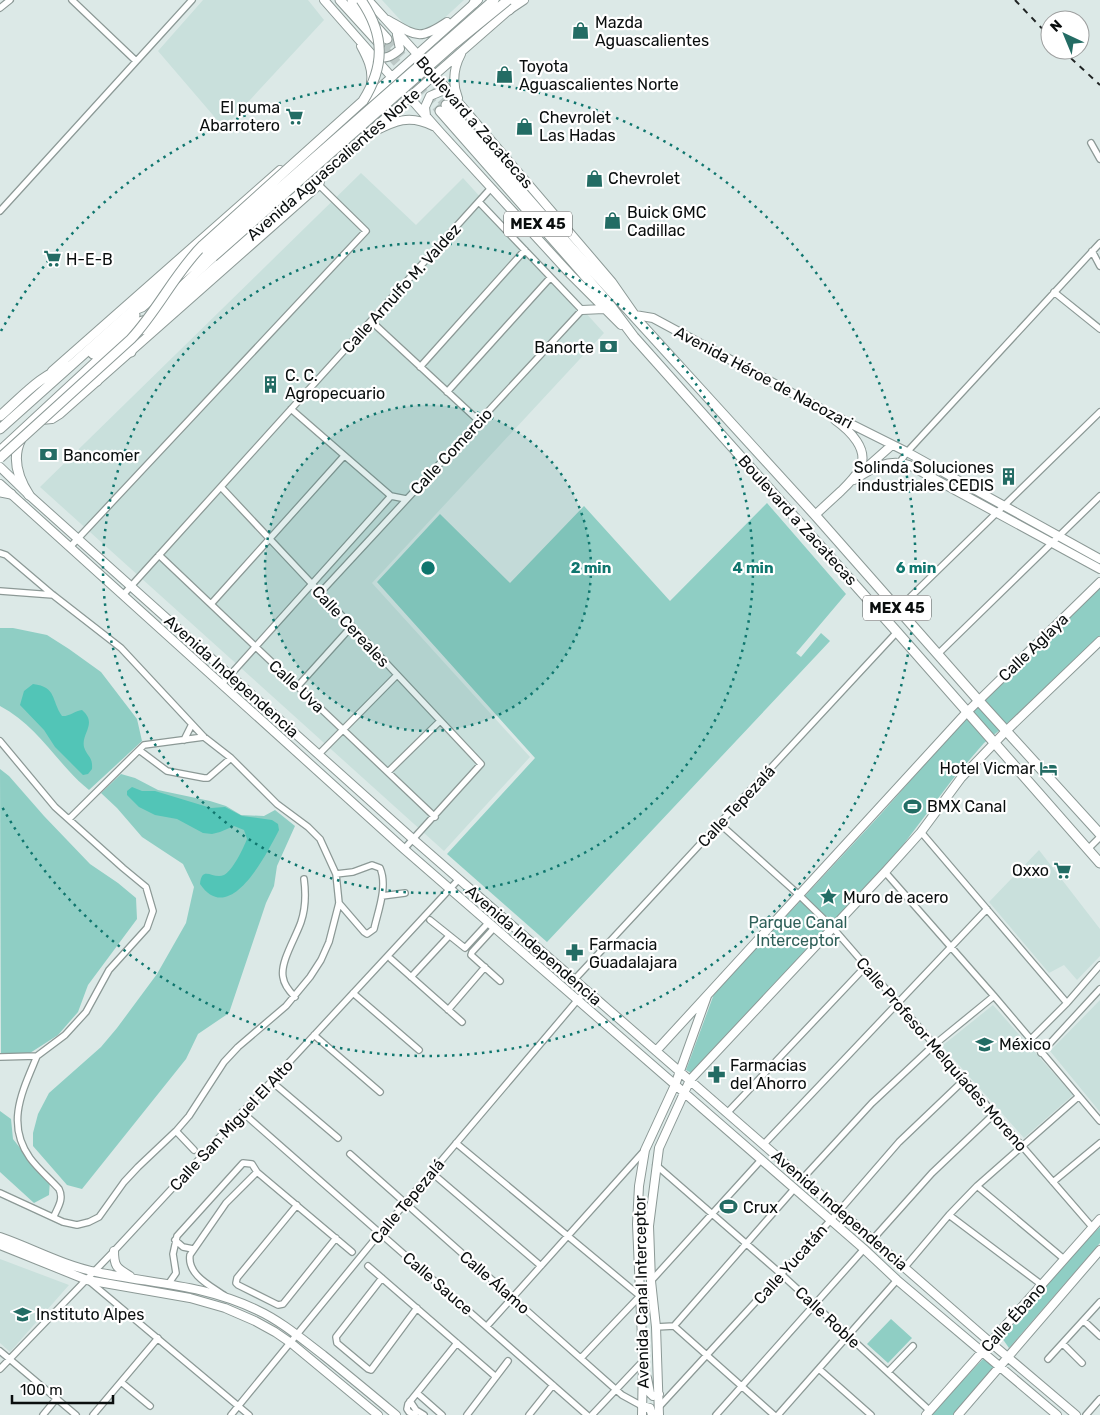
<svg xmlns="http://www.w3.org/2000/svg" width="1100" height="1415" font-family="Rubik,sans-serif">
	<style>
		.built { fill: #c9e0dc }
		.green { fill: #8fcec4 }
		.water { fill: #52c5b7 }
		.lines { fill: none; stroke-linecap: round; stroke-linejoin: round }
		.primary-tunnel { stroke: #bcc8c6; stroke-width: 9; stroke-dasharray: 9 4.5; stroke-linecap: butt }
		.street-casing { stroke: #8c9996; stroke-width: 8 }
		.secondary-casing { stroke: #8c9996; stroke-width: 10 }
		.primary-casing { stroke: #8c9996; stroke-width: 11 }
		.street { stroke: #fff; stroke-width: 5.5 }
		.secondary { stroke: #fff; stroke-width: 8 }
		.primary { stroke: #fff; stroke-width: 9 }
		.rail { stroke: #202424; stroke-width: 2; stroke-dasharray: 6 6; stroke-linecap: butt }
		.primary-bridge-casing { stroke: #8c9996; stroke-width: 11; stroke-linecap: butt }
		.primary-bridge { stroke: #fff; stroke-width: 9 }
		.ring { fill: none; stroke: #0f766e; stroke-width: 2.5; stroke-dasharray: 2.5 5 }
		.labels { text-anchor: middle; stroke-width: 4.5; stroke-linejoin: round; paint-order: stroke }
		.shield { fill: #fff; stroke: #545656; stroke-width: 1 }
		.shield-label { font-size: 15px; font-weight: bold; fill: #0a0e0e }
		.poi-label { font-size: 16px; fill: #0a0e0e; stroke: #fff; text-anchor: start }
		.street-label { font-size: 16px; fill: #0a0e0e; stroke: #fff }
		.park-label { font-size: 16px; fill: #2f6059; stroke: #fff }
		.centre { fill: #0f766e; stroke: #fff; stroke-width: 2.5 }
		.ring-label { font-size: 15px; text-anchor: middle; font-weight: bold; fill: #0f766e; stroke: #fff; stroke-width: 4.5; stroke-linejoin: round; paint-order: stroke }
	</style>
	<rect width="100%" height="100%" fill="#dce9e7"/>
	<path class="built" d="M203,0h105l16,20 -100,108 -66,-77z
		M382,0h82l-25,23 -13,8h-9l-13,-7z
		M361,173l55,52 47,-47 141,155 -232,250 158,174 -86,94 -404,-364z
		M1039,850l61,79v27l-23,24 -13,-15 -15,8 -60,-71z
		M1100,1000v112l-50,-61z
		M993,1005l80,90 -49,43 -82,-92z
		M0,1259l69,26 -59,67 -10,-9z"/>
	<path class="green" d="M767,503l79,91 -50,59 5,4 20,-24 9,8 -283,301 -100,-88 88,-96 -158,-176 63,-68 70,69 74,-77 86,95z
		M1100,587v50l-87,82 -29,24 -32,37 -52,69 -207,225 -7,-4 28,-76 166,-179 84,-95 74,-75z
		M0,628h13l34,7 22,14 32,23 36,47 5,22 -53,49c-7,-6 -14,-12 -20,-19 -22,-24 -40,-50 -69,-65z
		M0,769l9,7 35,40 46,48 28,19 18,15 1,21 -49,66 -10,27 -20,23 -28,18 -29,3z
		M121,774l14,4 23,12 52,11 16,5 15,9 23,1 11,-6 20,16 -18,40 -3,20 -8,17 -37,110 -31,21 -12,25 -104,130 -15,-4 -34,-39v-13l5,-19 11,-21 52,-46 16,-19 40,-54 29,-51 8,-36 -11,-23 -41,-27 -25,-29 -16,-15z
		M0,1111l11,8 2,20 18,23 19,18 -1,15 -15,8 -34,-31z
		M1100,1227v16l-91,105 -7,-10 67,-81z
		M891,1319l21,19 -24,25 -21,-19z
		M983,1359l14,6 -41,50h-26z"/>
	<path class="water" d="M33,684c24,3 18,16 29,32 6,1 13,-5 20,-6 16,14 -1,23 2,37 3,10 9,9 8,22l-4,5 -5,1 -28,-28 -11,-17 -24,-25 4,-14z
		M132,787l10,4h13l56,17 14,-1 17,9 30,4 6,4 1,6c-12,23 -49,98 -79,54 2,-20 13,-4 24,-9 9,-5 19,-26 23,-36l-3,-9 -10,-4 -14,6 -8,2 -9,-1 -26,-14 -22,-4 -16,-8 -12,-12v-4z"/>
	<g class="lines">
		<path class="primary-tunnel" d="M387,39l59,66
			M382,46l58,65"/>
		<defs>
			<path id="street" d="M72,0l64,61
				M0,8l10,-8
				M1091,143l9,16
				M0,211l192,-211
				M1092,251l8,15
				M1054,292l46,37
				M371,321l108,100
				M420,367l105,-117
				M447,392l103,-114
				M291,409l100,87 15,3
				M900,462l7,-10 193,-209
				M221,487l260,277 -77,85
				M70,547l296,-316 -47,-46
				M0,553l6,2 47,40 68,53 83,89 27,21 46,46 31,23 12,12 16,35 3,29 -10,39 -8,18 -11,17 -24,29 -48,41 -14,15 -35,54 -13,15 -38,36 -14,15 -25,35 -10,5 -12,3 -14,-3 -63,-29
				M159,555l276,262
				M0,591l53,4
				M320,593l262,-283 -103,-108
				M123,595l368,-407
				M211,604l133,-148
				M898,609l202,-197
				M938,654l162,-158
				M222,684l169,-188
				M297,687l55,-61
				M184,740l8,-16
				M0,741l55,66 68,61 23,19 7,24 -6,17 -38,42 -23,42 -21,23 -28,21 -37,1
				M139,750l28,21 37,7h4l23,-20
				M319,754l78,-79
				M388,772l52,-51
				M69,819l75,-74 60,-8
				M720,824l78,70 35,34 260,300
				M921,832l146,171
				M1088,849l12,-12
				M885,872l109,124 106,125
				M336,874l17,-2 19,-7 8,3c8,18 -2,43 -6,61l-7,5 -3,-2 -25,-29
				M382,896l23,-3
				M430,920l35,28 24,-26
				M494,928l-22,24 -1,3 29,26
				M391,959l71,63
				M411,977l38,-41
				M575,979l322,-347
				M353,993l66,57
				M295,997c-6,-6 -11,-12 -12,-20 -3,-15 13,-40 18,-55 5,-15 5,-28 3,-43
				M448,1010l37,-43
				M314,1035l66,57
				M1030,1040l37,-37 33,-38
				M1041,1053l59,-64
				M37,1056c-14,34 -32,67 -7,102 8,11 20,21 29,31 5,10 -1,18 -5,27
				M271,1081l67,57
				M242,1112l345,303
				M728,1112l138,-146
				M176,1131l18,19
				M456,1143l184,153 -59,62
				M764,1144l223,-235
				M350,1154l272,241 20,11
				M656,1165l125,109 149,137
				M431,1172l110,94
				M803,1178l69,-75 62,-58 60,-49
				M1053,1182l47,-39
				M977,1186l87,73
				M297,1205l-60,73 -1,5 2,2 40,20 5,-1 53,-66
				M949,1215l93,70
				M873,1239l59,-66 62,-59
				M175,1240l8,7 10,2
				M368,1266l128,111
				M905,1267l44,-52 28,-29 101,-89
				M382,1278l-46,59 1,6 31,26 3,1 46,-62
				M89,1281l160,134
				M651,1281l110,-121
				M169,1283l7,-10 -3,-19 4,-18 66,-73 9,1 5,8 95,80
				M225,1296c-14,-10 -38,-21 -35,-41l36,-52 31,-31
				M1084,1321l16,15
				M487,1326l157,-175
				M674,1326l121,-138
				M656,1327l18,-1 100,89
				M1063,1344l19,19
				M0,1351l76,64
				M1048,1359l52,-57
				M0,1369l114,-118 345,-372
				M819,1369l52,46
				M888,1372l25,-26
				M121,1382l29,24
				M417,1393l25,22
				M410,1401l6,9 8,5
				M659,1407l181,-197 59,-68 65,-62
				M43,1415l14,-17
				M93,1415l65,-77
				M231,1415l149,-182 206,-243
				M415,1415l-6,-3 -2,-3 1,-5 49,-61
				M467,1415l41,-54
				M529,1415l24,-30
				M592,1415l51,-54
				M716,1415l148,-166
				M778,1415l119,-135
				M1086,1415l14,-16"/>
			<path id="secondary" d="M324,0l116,132 131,143 50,50
				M368,0l49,54 195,228 23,33 18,3 172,93 82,41 193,107
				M388,20c28,16 31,21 59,2
				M361,46c6,11 12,23 10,36
				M375,57c11,2 16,0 25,-8l-3,-14
				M458,98c-6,-15 -5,-29 3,-44
				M364,102l114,-102
				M426,116l-1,-9 5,-11 12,-5 8,2
				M373,132c22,-11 36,-18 60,-6
				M135,308l50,-47
				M582,310l22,-1
				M143,330l366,-320 15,-10
				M52,371l228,-201
				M41,420l11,-1 8,-5 259,-229 3,-12
				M835,420c14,10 36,30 24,50 -5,9 -14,17 -21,24
				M0,467l29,28 385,345 577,503 85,72
				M866,468l26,-23
				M854,480c17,-11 33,-22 55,-15l191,104
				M0,484l404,365 460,400 33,31 160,135
				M815,515l26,-24
				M656,1051l311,-339 133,-130
				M0,1237c32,11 62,28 96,35 57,12 107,12 161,38 24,11 45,29 66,45 25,20 49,40 73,60
				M0,1245l87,35 103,18 35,10 30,13 20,11 16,11 87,72
				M114,1251c0,16 3,17 16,25
				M647,1378l3,15 3,3 6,-2
				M642,1406l8,2 2,7
				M642,1415l1,-54 -6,-137 2,-38 6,-36 30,-65 32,-89
				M659,1415l-3,-88 -5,-46 -2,-55 10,-78 31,-68 195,-208 36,-40 40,-54 45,-47 94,-90
				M926,1415l174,-196
				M958,1415l142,-165"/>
			<path id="primary" d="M340,0l40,44
				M352,0l35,39
				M474,3l2,-3
				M509,10l8,-10
				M446,105l122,139 247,271 164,186 121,133
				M440,111l167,190 27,36 263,295 203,231
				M181,274l26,-22
				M155,312l58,-55
				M125,345l6,7
				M93,354l42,-39
				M91,375l6,6
				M0,416c21,-18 42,-43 69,-50
				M0,429l132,-118 10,-4 27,-23
				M21,439c-10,20 -3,39 8,56
				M0,451l139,-129 7,-2
				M0,492l11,2"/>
		</defs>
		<use href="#street" class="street-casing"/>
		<use href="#secondary" class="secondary-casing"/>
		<use href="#primary" class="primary-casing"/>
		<use href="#street" class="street"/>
		<use href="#secondary" class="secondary"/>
		<use href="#primary" class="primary"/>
		<path class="rail" d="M1015,0l35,37
			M1062,50l38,35"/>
		<defs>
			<path id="primary-bridge" d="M207,252l287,-252
				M213,257l241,-213 54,-44
				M0,458l131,-119c27,-29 44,-66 72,-94l160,-144c22,-35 22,-66 -2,-101"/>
		</defs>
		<use href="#primary-bridge" class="primary-bridge-casing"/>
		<use href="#primary-bridge" class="primary-bridge"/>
	</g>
	<circle cx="428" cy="568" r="163" fill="#0f766e" fill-opacity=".12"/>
	<g class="ring">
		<circle cx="428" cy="568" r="163"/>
		<circle cx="428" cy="568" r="325"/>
		<path d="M1 331A488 488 0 1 1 1 805"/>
	</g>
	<defs>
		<symbol id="shop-bare" viewBox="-9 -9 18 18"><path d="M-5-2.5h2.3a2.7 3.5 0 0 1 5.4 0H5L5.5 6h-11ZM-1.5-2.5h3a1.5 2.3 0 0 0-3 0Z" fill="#236c64" stroke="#fff" stroke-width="2.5" paint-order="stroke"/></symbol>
		<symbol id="supermarket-bare" viewBox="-9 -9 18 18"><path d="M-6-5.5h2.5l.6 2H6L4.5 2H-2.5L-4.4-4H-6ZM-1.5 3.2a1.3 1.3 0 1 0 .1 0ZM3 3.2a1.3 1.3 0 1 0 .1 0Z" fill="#236c64" stroke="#fff" stroke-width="2.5" paint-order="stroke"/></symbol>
		<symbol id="bank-bare" viewBox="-9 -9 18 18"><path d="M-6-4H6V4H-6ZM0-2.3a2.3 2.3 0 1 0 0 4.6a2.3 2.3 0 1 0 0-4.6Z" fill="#236c64" stroke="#fff" stroke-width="2.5" paint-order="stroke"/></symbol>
		<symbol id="building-bare" viewBox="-9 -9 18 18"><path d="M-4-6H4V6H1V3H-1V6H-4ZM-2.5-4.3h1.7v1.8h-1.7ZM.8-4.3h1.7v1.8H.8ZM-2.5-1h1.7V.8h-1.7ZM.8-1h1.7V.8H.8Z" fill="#236c64" stroke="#fff" stroke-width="2.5" paint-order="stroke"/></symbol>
		<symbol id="hotel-bare" viewBox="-9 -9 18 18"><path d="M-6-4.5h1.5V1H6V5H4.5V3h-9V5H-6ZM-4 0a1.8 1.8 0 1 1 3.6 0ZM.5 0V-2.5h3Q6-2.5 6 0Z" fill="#236c64" stroke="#fff" stroke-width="2.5" paint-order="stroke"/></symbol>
		<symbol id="stadium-bare" viewBox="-9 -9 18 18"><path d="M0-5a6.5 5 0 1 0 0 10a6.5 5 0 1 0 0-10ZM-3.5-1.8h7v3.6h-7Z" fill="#236c64" stroke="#fff" stroke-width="2.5" paint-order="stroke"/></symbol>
		<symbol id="sight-bare" viewBox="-9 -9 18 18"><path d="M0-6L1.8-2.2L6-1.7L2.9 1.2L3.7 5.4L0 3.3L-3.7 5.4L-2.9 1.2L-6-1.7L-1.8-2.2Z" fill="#236c64" stroke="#fff" stroke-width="2.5" paint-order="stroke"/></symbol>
		<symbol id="pharmacy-bare" viewBox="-9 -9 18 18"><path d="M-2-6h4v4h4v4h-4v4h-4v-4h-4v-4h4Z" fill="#236c64" stroke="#fff" stroke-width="2.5" paint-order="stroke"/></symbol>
		<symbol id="school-bare" viewBox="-9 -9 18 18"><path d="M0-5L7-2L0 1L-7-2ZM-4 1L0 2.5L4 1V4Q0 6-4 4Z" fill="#236c64" stroke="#fff" stroke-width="2.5" paint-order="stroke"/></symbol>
	</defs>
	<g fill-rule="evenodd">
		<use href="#shop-bare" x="568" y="18" width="25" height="25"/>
		<use href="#shop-bare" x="492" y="62" width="25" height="25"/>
		<use href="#supermarket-bare" x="282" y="104" width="25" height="25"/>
		<use href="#shop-bare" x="512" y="114" width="25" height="25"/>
		<use href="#shop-bare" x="582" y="166" width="25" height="25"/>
		<use href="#shop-bare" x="600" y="208" width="25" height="25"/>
		<use href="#supermarket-bare" x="40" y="246" width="25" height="25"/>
		<use href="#bank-bare" x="596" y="334" width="25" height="25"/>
		<use href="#building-bare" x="258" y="372" width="25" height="25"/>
		<use href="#bank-bare" x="36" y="442" width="25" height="25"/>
		<use href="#building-bare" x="996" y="464" width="25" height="25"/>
		<use href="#hotel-bare" x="1036" y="756" width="25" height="25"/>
		<use href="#stadium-bare" x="900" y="794" width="25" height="25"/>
		<use href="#supermarket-bare" x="1050" y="858" width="25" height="25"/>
		<use href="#sight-bare" x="816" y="884" width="25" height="25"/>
		<use href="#pharmacy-bare" x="562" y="940" width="25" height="25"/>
		<use href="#school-bare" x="972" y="1032" width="25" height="25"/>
		<use href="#pharmacy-bare" x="704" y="1062" width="25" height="25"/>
		<use href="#stadium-bare" x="716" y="1194" width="25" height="25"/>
		<use href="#school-bare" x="10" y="1302" width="25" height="25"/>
	</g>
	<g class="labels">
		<g class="shield">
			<rect x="504" y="211.5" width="68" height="25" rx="4"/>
			<rect x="863" y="595.5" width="68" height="25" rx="4"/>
		</g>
		<g class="shield-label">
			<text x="538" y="229">MEX 45</text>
			<text x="897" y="613">MEX 45</text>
		</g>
		<g class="poi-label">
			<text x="595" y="28">Mazda<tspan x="595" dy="18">Aguascalientes</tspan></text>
			<text x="519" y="72">Toyota<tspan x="519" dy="18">Aguascalientes Norte</tspan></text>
			<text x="280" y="113" text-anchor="end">El puma<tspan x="280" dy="18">Abarrotero</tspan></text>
			<text x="539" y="123">Chevrolet<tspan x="539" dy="18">Las Hadas</tspan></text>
			<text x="608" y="184">Chevrolet</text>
			<text x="627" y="218">Buick GMC<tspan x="627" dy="18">Cadillac</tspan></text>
			<text x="66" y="265">H-E-B</text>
			<text x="594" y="353" text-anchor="end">Banorte</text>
			<text x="285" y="381">C. C.<tspan x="285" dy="18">Agropecuario</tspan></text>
			<text x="63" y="461">Bancomer</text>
			<text x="994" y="473" text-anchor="end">Solinda Soluciones<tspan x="994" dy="18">industriales CEDIS</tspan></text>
			<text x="1035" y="774" text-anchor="end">Hotel Vicmar</text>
			<text x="927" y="812">BMX Canal</text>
			<text x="1049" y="876" text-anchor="end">Oxxo</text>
			<text x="843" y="903">Muro de acero</text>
			<text x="589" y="950">Farmacia<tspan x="589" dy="18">Guadalajara</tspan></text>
			<text x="999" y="1050">México</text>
			<text x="730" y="1071">Farmacias<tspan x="730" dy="18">del Ahorro</tspan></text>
			<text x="743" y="1213">Crux</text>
			<text x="36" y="1320">Instituto Alpes</text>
		</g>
		<g class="street-label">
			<text transform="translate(475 122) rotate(49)" y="6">Boulevard a Zacatecas</text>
			<text transform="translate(333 164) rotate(-41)" y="6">Avenida Aguascalientes Norte</text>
			<text transform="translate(401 288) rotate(-48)" y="6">Calle Arnulfo M. Valdez</text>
			<text transform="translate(764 377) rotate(28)" y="6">Avenida Héroe de Nacozari</text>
			<text transform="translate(451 451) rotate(-47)" y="6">Calle Comercio</text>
			<text transform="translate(798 520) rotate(48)" y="6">Boulevard a Zacatecas</text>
			<text transform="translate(351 626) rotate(47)" y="6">Calle Cereales</text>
			<text transform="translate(1033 647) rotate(-44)" y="6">Calle Aglaya</text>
			<text transform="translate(232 676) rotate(42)" y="6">Avenida Independencia</text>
			<text transform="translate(297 686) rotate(43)" y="6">Calle Uva</text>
			<text transform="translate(736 806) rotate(-47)" y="6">Calle Tepezalá</text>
			<text transform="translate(534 945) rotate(41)" y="6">Avenida Independencia</text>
			<text transform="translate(942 1054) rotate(49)" y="6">Calle Profesor Melquíades Moreno</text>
			<text transform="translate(231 1125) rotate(-47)" y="6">Calle San Miguel El Alto</text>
			<text transform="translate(407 1201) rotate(-50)" y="6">Calle Tepezalá</text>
			<text transform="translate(840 1210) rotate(41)" y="6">Avenida Independencia</text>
			<text transform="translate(790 1264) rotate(-48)" y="6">Calle Yucatán</text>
			<text transform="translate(495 1282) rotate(41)" y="6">Calle Álamo</text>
			<text transform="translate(438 1283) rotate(41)" y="6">Calle Sauce</text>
			<text transform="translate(641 1292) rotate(-91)" y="6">Avenida Canal Interceptor</text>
			<text transform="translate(828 1317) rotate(43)" y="6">Calle Roble</text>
			<text transform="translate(1013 1317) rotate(-48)" y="6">Calle Ébano</text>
		</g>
		<g class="park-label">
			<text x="798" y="928">Parque Canal<tspan x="798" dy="18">Interceptor</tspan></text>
		</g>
	</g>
	<circle cx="428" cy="568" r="8" class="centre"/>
	<g class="ring-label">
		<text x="591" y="573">2 min</text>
		<text x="753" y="573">4 min</text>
		<text x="916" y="573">6 min</text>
	</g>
	<g transform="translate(1065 35) rotate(316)"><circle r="24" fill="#ffffff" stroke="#9d9f9f"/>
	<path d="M0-4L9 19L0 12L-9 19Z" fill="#236c64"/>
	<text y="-8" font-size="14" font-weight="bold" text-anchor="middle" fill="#0a0e0e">N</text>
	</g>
	<path d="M12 1395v8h101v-8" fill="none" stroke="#0a0e0e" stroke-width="2.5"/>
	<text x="20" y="1395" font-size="15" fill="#0a0e0e" stroke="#ffffff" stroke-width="4" paint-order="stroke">100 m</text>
</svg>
